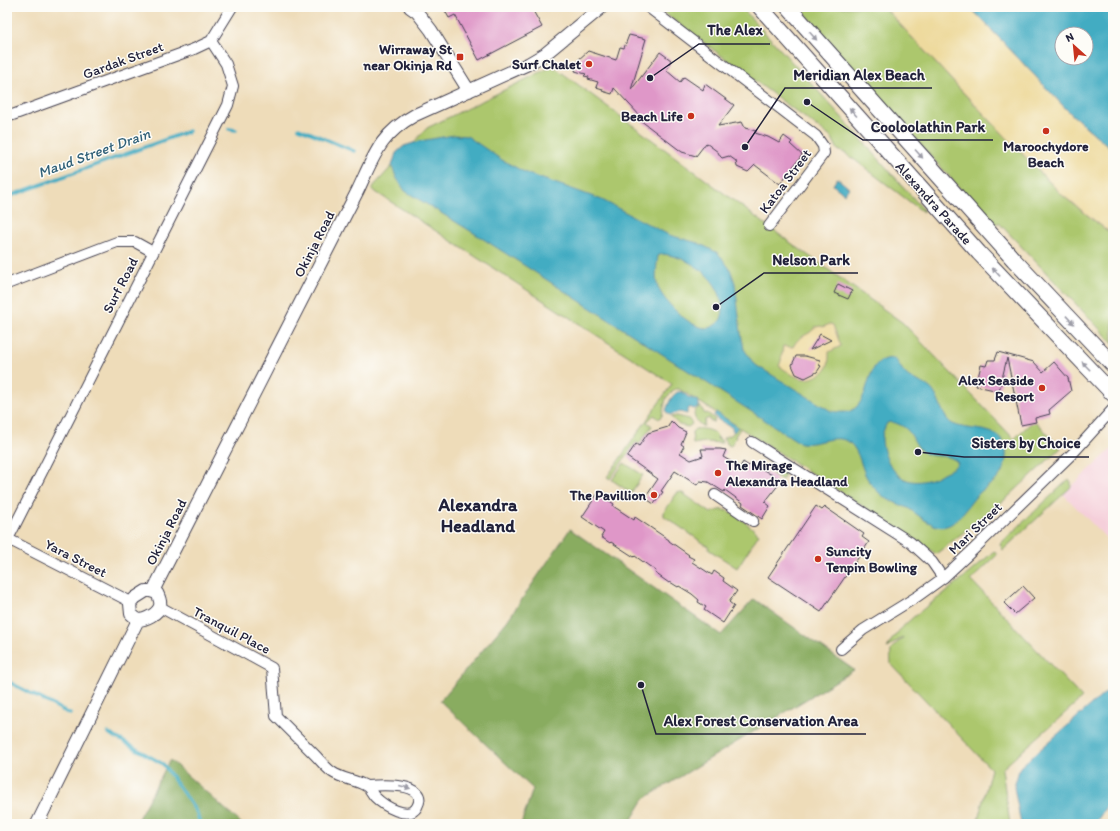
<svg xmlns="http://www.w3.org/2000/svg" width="1120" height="831" font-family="Itim,sans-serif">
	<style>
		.built { fill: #f5cfda }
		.green { fill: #acc76d; stroke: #677454 }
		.forest { fill: #89ac60; stroke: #56674e }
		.sand { fill: #eeda9e; stroke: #887e6c }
		.water { fill: #42acc2; stroke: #32677e; fill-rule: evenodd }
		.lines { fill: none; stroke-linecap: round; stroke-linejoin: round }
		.stream { stroke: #42acc2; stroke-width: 3.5 }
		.building { fill: #df97c8 }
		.minor-casing { stroke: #413e4e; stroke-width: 12 }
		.tertiary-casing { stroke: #413e4e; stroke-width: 14 }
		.primary-casing { stroke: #413e4e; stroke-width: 17 }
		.minor { stroke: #fff; stroke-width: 10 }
		.tertiary { stroke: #fff; stroke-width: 12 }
		.primary { stroke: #fff; stroke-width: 15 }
		.oneway { fill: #9c9ca7 }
		.poi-dot { fill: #c8321e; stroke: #fdfcf7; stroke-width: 1.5 }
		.labels { text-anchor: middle; stroke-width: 3; stroke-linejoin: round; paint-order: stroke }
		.poi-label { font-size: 14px; font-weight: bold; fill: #22223b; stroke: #fdfcf7; text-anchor: end }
		.street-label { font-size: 14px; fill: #22223b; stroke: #fdfcf7 }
		.water-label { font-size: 15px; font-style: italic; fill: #306078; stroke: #fdfcf7 }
		.district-label { font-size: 18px; font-weight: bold; fill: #22223b; stroke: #fdfcf7 }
		.leader { fill: none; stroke: #22223b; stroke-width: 1.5 }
		.callout-dot { fill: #22223b; stroke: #fdfcf7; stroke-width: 1.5 }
		.callout-label { font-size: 15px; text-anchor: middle; font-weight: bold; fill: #22223b; stroke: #fdfcf7; stroke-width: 3; stroke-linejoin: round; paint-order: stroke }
	</style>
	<rect width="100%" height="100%" fill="#fdfcf7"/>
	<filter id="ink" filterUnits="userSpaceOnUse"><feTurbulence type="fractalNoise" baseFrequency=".025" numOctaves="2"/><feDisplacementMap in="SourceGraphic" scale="8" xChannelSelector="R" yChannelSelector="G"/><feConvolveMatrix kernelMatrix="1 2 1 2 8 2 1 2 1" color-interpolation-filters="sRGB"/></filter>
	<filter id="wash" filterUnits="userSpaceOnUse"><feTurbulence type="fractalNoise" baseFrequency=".012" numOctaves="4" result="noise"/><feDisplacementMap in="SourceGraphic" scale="16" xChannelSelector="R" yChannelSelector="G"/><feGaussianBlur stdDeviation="0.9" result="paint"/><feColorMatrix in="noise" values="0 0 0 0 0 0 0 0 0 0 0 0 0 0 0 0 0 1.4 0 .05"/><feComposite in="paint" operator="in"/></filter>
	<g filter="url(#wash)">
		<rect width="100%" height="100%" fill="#eedcb9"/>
		<path class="built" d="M1113,448v97l-50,-51z"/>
		<path class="green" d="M656,7h85c62,66 122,134 182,202v3l-76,-58 -9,-4 -6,-12z
			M800,7h84l73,79 105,109 51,40v108l-114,-120 -6,1 -18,-19 -121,-133z
			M553,66l231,172 119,85 111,116 20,-19 27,28 -54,50 -71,56 -20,-14 -237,-151h-4l-9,9 -4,18 -3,3 -5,-4 -7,7 5,4 -13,18 -3,-2 -26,37 -3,-2 65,-93 -301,-195 56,-61z
			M700,406l5,8 2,-1 8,6 -1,3 -4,-1 -1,-3 -4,2 -1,6h-2c-4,-3 -10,-9 -7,-15 1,-2 4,-3 5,-5z
			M677,416l12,3 3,5 -4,3 -9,-2 -8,-8z
			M738,427l2,2 -5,7 1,1 -5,9 -3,-1 -5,-7 9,-4z
			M695,429c10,-1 19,1 24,10l-2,-1v1l4,1 1,3 -17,-1 -12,2 -1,-12z
			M624,463l19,12 -12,18 -19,-13z
			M779,465c7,3 7,9 3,15l-10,-6z
			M1069,479l2,3v5l-68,63 -3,-6z
			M681,492l30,21c4,-2 9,-4 13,-3 11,2 27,17 35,24l-22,34 -29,-19 1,-2 -45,-31v-4l13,-19z
			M994,551l3,4 -26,25 111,118 -80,71 8,55h-33l14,-55 -100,-105c-1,-16 -1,-15 11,-25l1,-2 -16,11c13,-25 39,-40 60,-57 16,-13 32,-26 47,-40z"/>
		<path class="forest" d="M570,529l151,106 33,-36 100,71 -210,129 -15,25h-108l12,-35 -93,-88 67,-80z
			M170,760l72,64h-107z"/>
		<path class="sand" d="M884,7h86l99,105 44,38v85l-51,-40 -105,-109z
			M830,324l3,1 8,21 -12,6c0,4 0,9 -1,13 -2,5 -4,7 -8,9 -17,11 -27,1 -41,-8l2,-5 2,-15 10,1c7,-14 16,-10 22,-20l6,-1 2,1z"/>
		<path class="water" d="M970,7h143v143l-44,-38zM1062,34h24v24h-24z
			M454,135l13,1 35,24 26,14 47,16 27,10 67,35 29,8 20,10 12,16 5,14 6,50 3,16 10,15 77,47c6,1 13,2 19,0 24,-9 12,-58 45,-52 5,5 7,13 13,17 8,6 19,7 25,15 7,9 9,25 18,32 15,9 44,2 53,20 5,10 1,27 -6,35 -1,2 -5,4 -7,6 -7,5 -13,9 -18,16 -10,12 -21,33 -39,25 -10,-4 -17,-11 -26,-17 -6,-3 -13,-5 -19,-8 -8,-4 -17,-14 -22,-22 -6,-10 -7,-26 -17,-35 -14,-11 -33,3 -48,0 -2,0 -5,-2 -8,-4l-317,-204 -72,-44 -9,-14 -4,-11 4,-13 8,-7 16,-5zM662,254c27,3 55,22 60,49 2,10 1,18 -9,23 -16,11 -53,-27 -56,-42 -2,-8 0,-20 1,-28zM891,422c25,5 19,22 34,31 10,6 24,-1 33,10 -3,5 -9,7 -15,10 -9,6 -22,10 -32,8 -18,-3 -29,-27 -29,-43 0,-5 3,-11 5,-15z
			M837,178l12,10 -5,6 -11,-9z
			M678,392h4l6,5 10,4 1,3v3l-5,2 -5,-2 -2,3v4l-7,-2 -11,3 -3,-4c2,-6 5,-16 12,-19z
			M716,412l22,15 -4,5 -2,-2 1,-2 -16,-9 -3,-4z
			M1113,686v110l-18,28h-74l-7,-37 6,-20z"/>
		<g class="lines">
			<path class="stream" d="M299,128l55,23
				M229,129l7,1
				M7,197l182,-66
				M7,681l63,33
				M108,733l55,31 34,49 3,11"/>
		</g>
		<g id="blocks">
			<path class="building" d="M443,7h88l11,20 -63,33 -24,-45 -6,3z
				M629,35l17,4 -15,51 29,-38 11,8 -2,4 1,1 -4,5 14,12 4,-5 19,13 2,-6 29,21 -16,21 24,-4 3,6 11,3 -1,2 13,4 11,6 5,-7 8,6 -2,2 12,11 -22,29 -25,-19 -7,7 -11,-5 -1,-6 -7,-5 -7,2 -2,-2 -2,-4 -12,-9 -10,13 -14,-4 -42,-32 2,-2 -28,-30 -2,6 -10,-3 1,-2 -7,-2 2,-5 -10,-3 1,-2 -5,-1 2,-2 -11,-3 3,-11 10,-9 28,9 4,-13 4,1z
				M838,284l14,7 -4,8 -14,-6z
				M820,334l11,6 -21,10z
				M998,352l36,10 9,10 11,-10 14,16 3,13 -22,19 1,4 -15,4 1,4 -15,3 -14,-67 -8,33 -23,-5 5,-21 5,1 2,-6h7z
				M796,356h9l15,4 -1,5 2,1 -4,6 -12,6 -9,-4 -4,-9z
				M671,421l7,7 8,4 -5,12 3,2 -4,7 11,7 12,-4 -2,-7h19l6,1 -3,7 17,10 3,-5 6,4 3,-3 25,15 -2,3 4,3 -14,18 5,4 -8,13 -20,-14 1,-2 -18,-13 -1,2 -16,-10 -8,-1 -3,4 -22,-14 -14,20 2,1 -9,12 -9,-6 13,-19 -31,-22 9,-13 3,2 9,-13 20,-6z
				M598,493l16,11 -1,2 21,14 1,-3 34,23v1l20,14 -1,1 6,3 -2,3 20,13 2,-4 10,7 -1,3 14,10 -8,11 5,4 -11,17 -19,-13 2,-3 -8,-5 1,-2 -7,-6 -13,-8 -1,1 -8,-5 -1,1 -14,-10 1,-2 -21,-15 -1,1 -23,-15 -1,1 -9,-6 3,-5 -22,-15z
				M816,506l6,4 3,-3 39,27 -2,3 7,5 -48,70 -53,-35z
				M1023,586l11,12 -19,16 -11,-11z"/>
		</g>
	</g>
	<g filter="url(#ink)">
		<use href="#blocks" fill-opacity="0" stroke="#413e4e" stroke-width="1"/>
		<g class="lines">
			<defs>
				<path id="minor" d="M648,7l168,129 7,10 1,7 -55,73
					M7,117l187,-68 17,-8 21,-34
					M7,284l110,-42h18l18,10
					M752,442l158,100 22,20 11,16
					M715,495l38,26
					M8,539l123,63
					M7,541l221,-436 5,-19 -7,-22 -15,-23
					M160,607l112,61 4,48c13,13 26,26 39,39 5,5 11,13 17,17 10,7 24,8 34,14 4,2 6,8 9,11 9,9 34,24 42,10 14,-26 -39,-22 -50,-21
					M841,649l22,-19 55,-34 25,-18 31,-29 100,-97 39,-43"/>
				<path id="tertiary" d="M410,7l7,5 14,18 38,61
					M146,591h4l7,2c2,4 4,9 3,13 -2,8 -15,14 -22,14l-7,-6 -1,-10 5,-6z
					M153,591l205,-401c16,-34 22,-56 57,-75l113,-51 17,-10 57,-47
					M37,824l101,-204"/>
				<path id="primary" d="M760,7l219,246 134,141
					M788,7l226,253 99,105"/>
			</defs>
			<use href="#minor" class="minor-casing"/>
			<use href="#tertiary" class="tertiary-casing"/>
			<use href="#primary" class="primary-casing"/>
			<use href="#minor" class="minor"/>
			<use href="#tertiary" class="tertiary"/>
			<use href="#primary" class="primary"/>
		</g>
		<defs><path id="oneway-solid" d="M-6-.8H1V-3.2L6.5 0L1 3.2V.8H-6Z"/></defs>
		<g class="oneway">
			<use href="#oneway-solid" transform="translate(813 36) rotate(48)"/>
			<use href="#oneway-solid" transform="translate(853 112) rotate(-131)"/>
			<use href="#oneway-solid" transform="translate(919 154) rotate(48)"/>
			<use href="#oneway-solid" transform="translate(996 272) rotate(-133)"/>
			<use href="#oneway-solid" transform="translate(1070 320) rotate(47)"/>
			<use href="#oneway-solid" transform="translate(1086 366) rotate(-134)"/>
			<use href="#oneway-solid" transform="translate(405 787) rotate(15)"/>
		</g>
	</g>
	<g class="poi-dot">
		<rect x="456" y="53" width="8" height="8" rx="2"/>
		<circle cx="589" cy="64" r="4"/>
		<circle cx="691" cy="116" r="4"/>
		<circle cx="1046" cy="131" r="4"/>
		<circle cx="1042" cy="388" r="4"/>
		<circle cx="718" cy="473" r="4"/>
		<circle cx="654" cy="495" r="4"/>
		<circle cx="818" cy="559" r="4"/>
	</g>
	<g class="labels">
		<g class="poi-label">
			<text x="452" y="54">Wirraway St<tspan x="452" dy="16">near Okinja Rd</tspan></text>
			<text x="581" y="69">Surf Chalet</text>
			<text x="683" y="121">Beach Life</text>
			<text x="1046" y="151" text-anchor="middle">Maroochydore<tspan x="1046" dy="16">Beach</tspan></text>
			<text x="1034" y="385">Alex Seaside<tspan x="1034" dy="16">Resort</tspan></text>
			<text x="726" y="470" text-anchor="start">The Mirage<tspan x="726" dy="16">Alexandra Headland</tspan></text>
			<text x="646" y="500">The Pavillion</text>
			<text x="826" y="556" text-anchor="start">Suncity<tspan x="826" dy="16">Tenpin Bowling</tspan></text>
		</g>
		<g class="street-label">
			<text transform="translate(123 60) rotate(-20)" y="5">Gardak Street</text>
			<text transform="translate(785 181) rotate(-53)" y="5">Katoa Street</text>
			<text transform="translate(934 203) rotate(48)" y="5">Alexandra Parade</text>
			<text transform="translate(314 244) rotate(-63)" y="5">Okinja Road</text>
			<text transform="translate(120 285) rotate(-63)" y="5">Surf Road</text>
			<text transform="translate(975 528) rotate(-44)" y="5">Mari Street</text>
			<text transform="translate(166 532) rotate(-63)" y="5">Okinja Road</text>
			<text transform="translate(76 558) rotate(27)" y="5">Yara Street</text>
			<text transform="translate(232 630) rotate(28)" y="5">Tranquil Place</text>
		</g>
		<g class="water-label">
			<text transform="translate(94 153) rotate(-20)" y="5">Maud Street Drain</text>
		</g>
		<g class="district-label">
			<text x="478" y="511">Alexandra<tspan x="478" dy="21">Headland</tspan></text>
		</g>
	</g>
	<path class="leader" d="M650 78L699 44H770M745 147L785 88H932M807 102L863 140H993M716 307L764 273H858M918 452L964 457H1089M641 685L656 734H866"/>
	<g class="callout-dot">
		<circle cx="650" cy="78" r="4"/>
		<circle cx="745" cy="147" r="4"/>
		<circle cx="807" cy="102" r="4"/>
		<circle cx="716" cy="307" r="4"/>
		<circle cx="918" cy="452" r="4"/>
		<circle cx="641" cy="685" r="4"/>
	</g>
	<g class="callout-label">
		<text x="735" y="35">The Alex</text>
		<text x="859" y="80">Meridian Alex Beach</text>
		<text x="928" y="132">Cooloolathin Park</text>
		<text x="811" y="265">Nelson Park</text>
		<text x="1026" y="448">Sisters by Choice</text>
		<text x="761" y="726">Alex Forest Conservation Area</text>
	</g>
	<rect width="1120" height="831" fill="none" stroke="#fdfcf7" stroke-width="24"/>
	<g transform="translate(1074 46) rotate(333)"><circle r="19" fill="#fdfcf7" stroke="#a5a5ac"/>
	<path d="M0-3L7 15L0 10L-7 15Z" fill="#c8321e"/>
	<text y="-6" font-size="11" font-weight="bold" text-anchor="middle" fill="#22223b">N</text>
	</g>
</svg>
